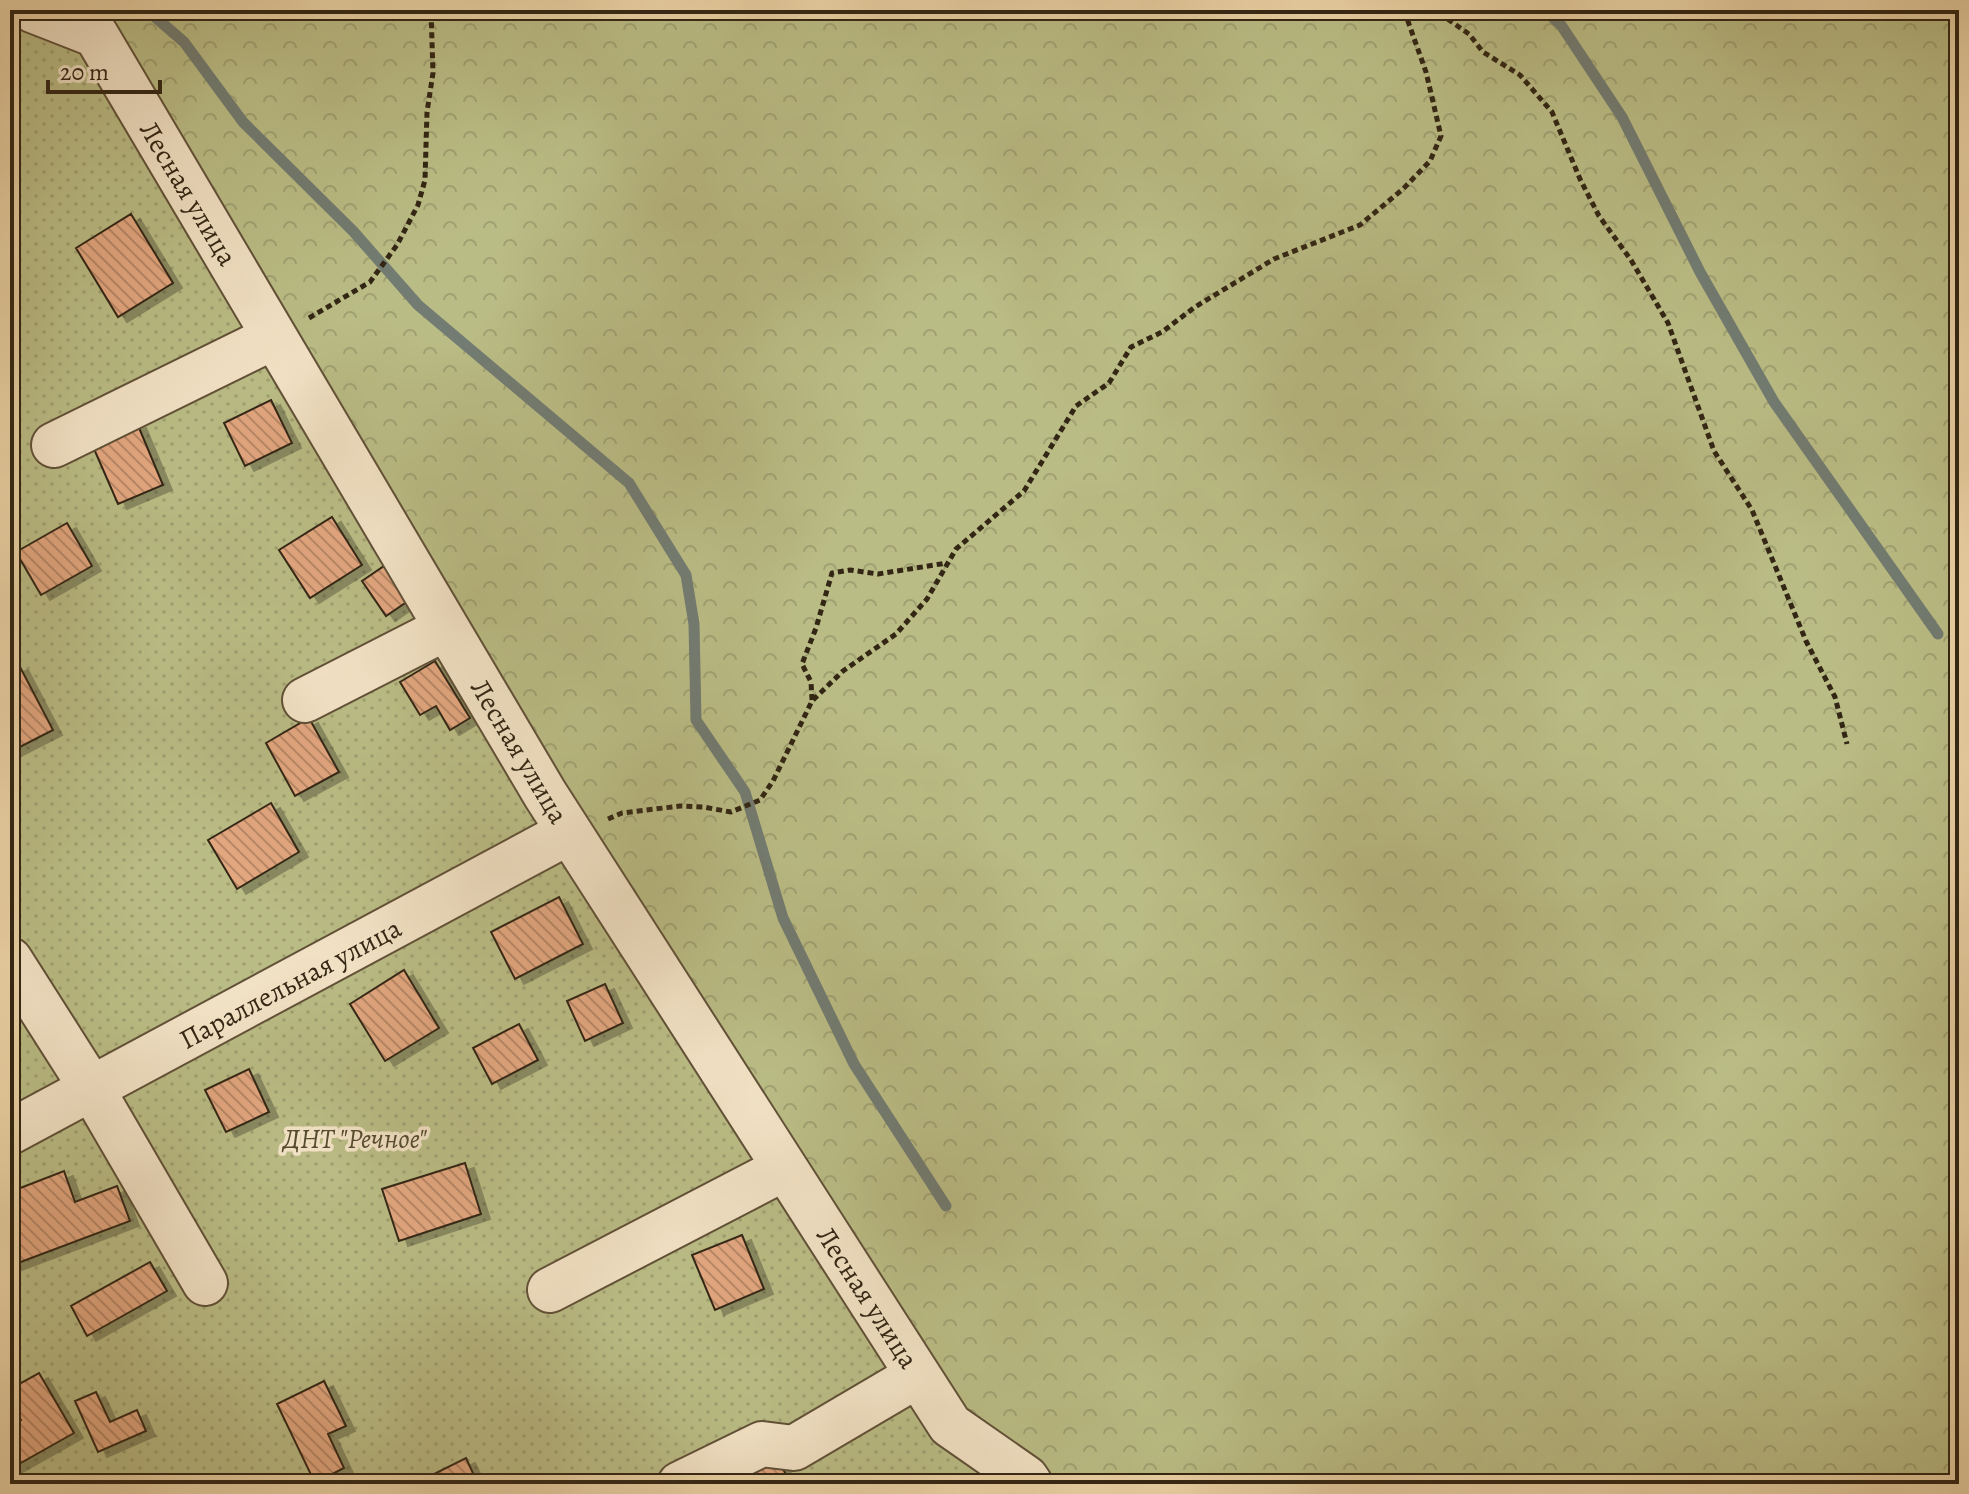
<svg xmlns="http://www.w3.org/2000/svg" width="1969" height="1494" font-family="Alegreya,serif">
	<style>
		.forest { fill: url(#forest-crowns); stroke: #76714c; stroke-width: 2 }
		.garden { fill: url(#garden-dots); stroke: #76714c; stroke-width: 2 }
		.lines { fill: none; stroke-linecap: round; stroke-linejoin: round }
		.stream { stroke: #727c72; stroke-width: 11 }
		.building { fill: url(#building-back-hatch); stroke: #332614; stroke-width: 2; filter: url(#shadow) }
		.minor-casing { stroke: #615138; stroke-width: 48 }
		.path { stroke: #332614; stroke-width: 5; stroke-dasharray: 6 4; stroke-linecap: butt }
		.minor { stroke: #f2e2c5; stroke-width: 44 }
		.labels { text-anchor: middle; stroke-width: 7; stroke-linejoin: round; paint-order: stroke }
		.street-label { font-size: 28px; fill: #332614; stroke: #f2e2c5 }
		.park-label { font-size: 28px; font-style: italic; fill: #554c30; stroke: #f2e2c5 }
	</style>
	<defs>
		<pattern id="forest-crowns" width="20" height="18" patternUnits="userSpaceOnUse" patternTransform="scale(2)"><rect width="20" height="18" fill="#babc85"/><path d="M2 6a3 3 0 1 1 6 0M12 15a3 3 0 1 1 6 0" fill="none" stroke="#a0a172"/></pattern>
		<pattern id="garden-dots" width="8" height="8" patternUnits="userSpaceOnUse" patternTransform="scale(2)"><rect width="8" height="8" fill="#babc85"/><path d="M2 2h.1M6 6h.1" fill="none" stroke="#a0a172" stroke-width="1.8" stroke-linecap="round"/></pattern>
		<pattern id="building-back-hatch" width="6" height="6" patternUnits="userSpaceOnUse" patternTransform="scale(2)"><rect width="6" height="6" fill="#e3a780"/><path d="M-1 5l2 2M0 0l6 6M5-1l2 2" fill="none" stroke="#b98868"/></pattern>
		<filter id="shadow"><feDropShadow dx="9" dy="5" stdDeviation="0" flood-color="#0004"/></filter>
	</defs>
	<rect width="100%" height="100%" fill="#ebd3a6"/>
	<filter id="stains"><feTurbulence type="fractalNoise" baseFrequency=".0025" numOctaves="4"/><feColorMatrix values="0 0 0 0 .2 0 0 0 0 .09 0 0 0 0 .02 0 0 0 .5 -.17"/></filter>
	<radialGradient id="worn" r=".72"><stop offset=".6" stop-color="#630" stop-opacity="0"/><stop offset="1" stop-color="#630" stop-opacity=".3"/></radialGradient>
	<path class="forest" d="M32,10h1927v1474h-929l-80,-59z"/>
	<path class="garden" d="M10,10h22l64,25 854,1390 80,59h-1020z"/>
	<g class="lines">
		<path class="stream" d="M147,10l37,32 59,80 110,109 65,74 211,178 57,92 8,49 2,96 49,72 38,126 71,146 92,142
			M1544,10l17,15 61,92 78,155 74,130 164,232"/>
	</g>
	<path class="building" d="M131,214l42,69 -55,34 -42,-69z
		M271,400l21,43 -47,23 -21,-43z
		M137,423l26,62 -45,19 -27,-62z
		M332,517l30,48 -52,33 -31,-48z
		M67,523l25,43 -51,29 -25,-43z
		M387,564l24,35 -25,17 -24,-35z
		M435,661l35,57 -20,12 -14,-24 -16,9 -20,-33z
		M19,665l34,65 -43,22v-83z
		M309,718l30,54 -44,24 -29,-53z
		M271,803l28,49 -62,37 -29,-49z
		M559,897l24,47 -68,35 -24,-47z
		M404,970l35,58 -54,33 -35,-57z
		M605,984l18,39 -38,18 -18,-40z
		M519,1024l19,36 -46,24 -19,-36z
		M249,1069l20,43 -43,20 -21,-42z
		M465,1163l16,51 -82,27 -17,-52z
		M64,1171l11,31 42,-16 13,35 -120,45v-74z
		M742,1235l22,54 -49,21 -23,-55z
		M150,1262l17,29 -80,45 -16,-30z
		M39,1373l35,60 -64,36v-43l11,-6 -11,-19v-12z
		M324,1381l22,45 -18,8 16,34 -29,15 -38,-79z
		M96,1392l14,30 27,-12 9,21 -48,21 -23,-51z
		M466,1458l12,26h-64z
		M776,1458l16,26h-58z"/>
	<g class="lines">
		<defs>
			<path id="minor" d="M32,10l64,25 449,759 405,631 76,53 4,6
				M54,445l220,-108
				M305,700l141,-72
				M10,960l82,129 113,194
				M10,1132l559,-300
				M550,1290l235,-122
				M680,1484l82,-40 32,4 124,-73"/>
		</defs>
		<use href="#minor" class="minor-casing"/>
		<path class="path" d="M1430,10l9,3 30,21 14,18 37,23 32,37 28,67 19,37 32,44 37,63 46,128 38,59 54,131 29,56 12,47
			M309,318l61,-36 27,-37 21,-40 7,-25 2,-68 6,-39 -2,-63
			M812,700l-1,-18 -9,-18 14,-36 16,-55 18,-3 28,4 69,-11
			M608,819l14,-6 58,-7 23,1 28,5 29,-12 13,-19 39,-80 31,-30 53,-37 31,-35 29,-50 68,-58 52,-85 33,-23 22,-36 31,-15 33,-25 79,-48 86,-34 43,-36 27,-28 11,-25 -15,-64 -22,-62"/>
		<use href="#minor" class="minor"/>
	</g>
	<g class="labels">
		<g class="street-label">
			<text transform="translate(189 193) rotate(59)" y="10">Лесная улица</text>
			<text transform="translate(520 751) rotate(59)" y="10">Лесная улица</text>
			<text transform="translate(290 983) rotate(-28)" y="10">Параллельная улица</text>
			<text transform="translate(868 1297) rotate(57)" y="10">Лесная улица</text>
		</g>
		<g class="park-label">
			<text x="355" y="1148">ДНТ "Речное"</text>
		</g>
	</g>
	<rect width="1969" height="1494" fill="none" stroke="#ebd3a6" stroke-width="40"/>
	<rect x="12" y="12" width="1945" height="1470" fill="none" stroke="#332614" stroke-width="4"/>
	<rect x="20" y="20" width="1929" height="1454" fill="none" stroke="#332614" stroke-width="2"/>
	<path d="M48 80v12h112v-12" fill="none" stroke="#332614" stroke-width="4"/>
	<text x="60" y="80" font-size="24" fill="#332614" stroke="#f2e2c5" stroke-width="6" paint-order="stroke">20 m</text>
	<rect width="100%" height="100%" filter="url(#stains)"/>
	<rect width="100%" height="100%" fill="url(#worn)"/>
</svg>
